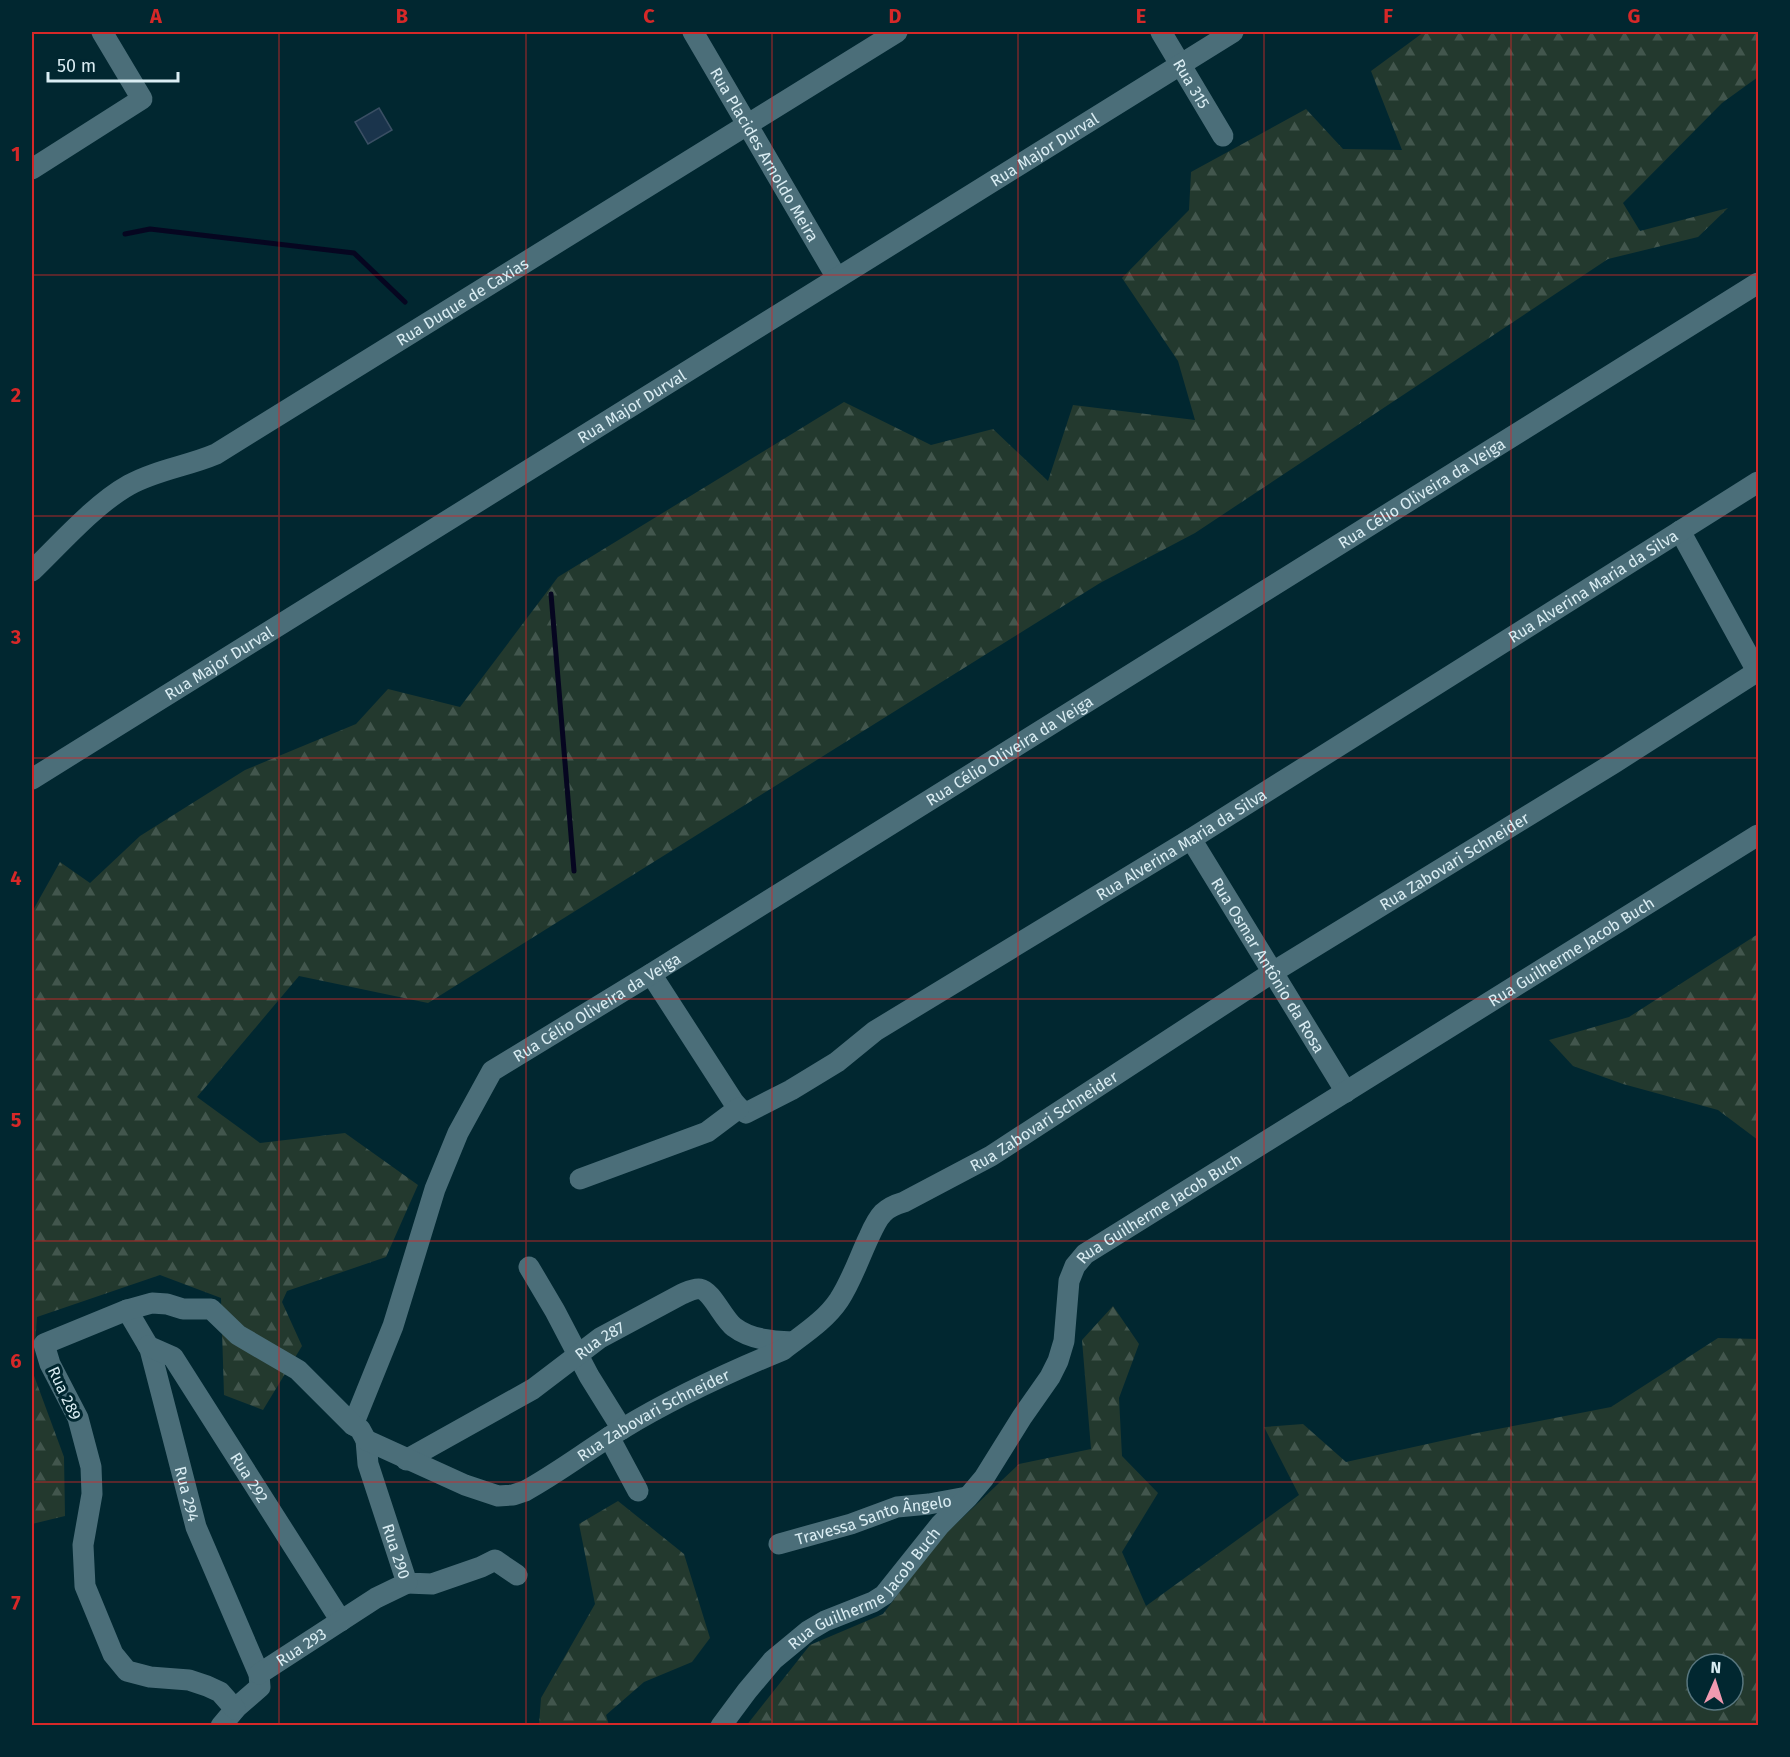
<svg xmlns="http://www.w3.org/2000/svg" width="1790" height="1757" font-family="'Fira Sans',sans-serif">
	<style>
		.forest { fill: url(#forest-firs); fill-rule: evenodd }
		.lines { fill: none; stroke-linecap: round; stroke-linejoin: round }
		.stream { stroke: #060620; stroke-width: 5 }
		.building { fill: #1a344c; stroke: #3a4f64; stroke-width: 1.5 }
		.minor { stroke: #4b6e79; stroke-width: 21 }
		.grid { fill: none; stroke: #d62828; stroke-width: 1.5; stroke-opacity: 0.55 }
		.labels { text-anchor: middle; stroke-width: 6; stroke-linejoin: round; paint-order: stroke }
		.street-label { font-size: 16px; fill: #daedf3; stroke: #012730 }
		.neatline { fill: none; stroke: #d62828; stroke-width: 2 }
		.grid-label { font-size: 20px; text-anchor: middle; font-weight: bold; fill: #d62828 }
	</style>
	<defs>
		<pattern id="forest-firs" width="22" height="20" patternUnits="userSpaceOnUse" patternTransform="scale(1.5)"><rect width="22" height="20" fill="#23392e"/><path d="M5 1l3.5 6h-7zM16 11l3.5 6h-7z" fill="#42564d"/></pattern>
	</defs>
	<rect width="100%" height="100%" fill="#012730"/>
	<path class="forest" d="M1424,32h334v45l-36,26 -99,100 17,28 88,-23 -30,29 -90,22 -413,274 -95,50 -672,420 -129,-27 -102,121 63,46 85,-10 73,52 -32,72 -99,34 -5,11 20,44 -39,64 -39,-15 -3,-97 -61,-23 -123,42 -4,56 31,84 1,59 -33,8v-612l28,-50 30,21 50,-47 105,-66 111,-46 32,-35 72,18 98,-130 286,-175 87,43 62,-16 55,52 25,-76 122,15 -17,-59 -56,-83 67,-68 2,-38 115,-63 37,40 59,1 -31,-79z
		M1758,934v206l-40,-30 -95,-26 -50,-18 -24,-26 80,-23z
		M1113,1306l26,38 -20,54 3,58 36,37 -36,59 24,54 153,-111 -35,-68 39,-3 43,38 131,-29 134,-26 107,-69 40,1v386l-1012,1 64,-81 73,-31 56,-74 80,-76 72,-15 -9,-109zM1697,1664h36v36h-36z
		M618,1501l66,53 26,84 -18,24 -48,20 -38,33 3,10h-70l2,-27 54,-94 -16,-80z"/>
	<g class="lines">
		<path class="stream" d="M125,234l25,-5 204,24 51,49
			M551,594l23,277"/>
	</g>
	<path class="building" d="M379,108l13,22 -24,14 -13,-22z"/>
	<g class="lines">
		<g class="minor">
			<path id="s1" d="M693,32l144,246"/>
			<path id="s2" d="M1161,32l62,104"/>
			<path d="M32,169l110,-70 -40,-67"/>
			<path d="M1680,531l78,142"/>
			<path id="s3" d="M32,571c28,-27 63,-67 97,-86 27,-15 59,-19 87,-31l681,-422"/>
			<path id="s4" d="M32,779l1201,-747"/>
			<path id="s5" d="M1191,839l155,253"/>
			<path id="s6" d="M651,974l82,127 6,7 7,5 45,-23 46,-28 38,-31 316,-192 567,-357"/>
			<path d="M580,1179l127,-47 32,-24"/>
			<path d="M529,1267l26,44 34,65 33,53"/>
			<path id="s7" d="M127,1310l23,39 46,178 63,147 1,13 -23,20 -16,19"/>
			<path id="s8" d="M148,1346l25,11 168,264"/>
			<path id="s9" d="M353,1425l40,-99 42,-137 23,-56 34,-62 159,-97 1107,-691"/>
			<path d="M609,1437l29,54"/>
			<path id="s10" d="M366,1440l2,24 39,119 25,1 49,-17 14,-7 22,15"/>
			<path id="s11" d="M406,1460l127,-71 67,-51 82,-44c5,-2 12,-6 18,-5 12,2 23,30 34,38 17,13 39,14 59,15"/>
			<path id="s12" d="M779,1544l72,-20 46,-17 32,-3 38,-7"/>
			<path id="s13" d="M259,1674l117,-76 31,-15"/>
			<path id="s14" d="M235,1709l-15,-17 -13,-6 -18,-6 -39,-3 -23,-6 -14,-17 -28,-68 -2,-41 9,-51 -1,-27 -13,-49 -28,-54 -6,-20 83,-34 25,-7 15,1 16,5h28l27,26 60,35 55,55 7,4 6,11 99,45 33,11 15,-1 12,-4c33,-18 64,-42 97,-62 51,-31 105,-56 161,-79 19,-15 42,-29 56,-50 13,-20 20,-42 30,-63 4,-9 8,-18 14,-24 6,-6 14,-9 21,-11l87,-46 282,-184 341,-209 144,-92"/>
			<path id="s15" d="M721,1726l26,-35 26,-31 35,-29 17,-10 48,-19 11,-7 56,-70 28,-28 16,-19 38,-61 28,-40 8,-16 6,-20 5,-60 6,-15 10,-12 673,-419"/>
		</g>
	</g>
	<path class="grid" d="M279,32v1694M526,32v1694M772,32v1694M1018,32v1694M1264,32v1694M1511,32v1694M32,275h1726M32,516h1726M32,758h1726M32,999h1726M32,1241h1726M32,1482h1726"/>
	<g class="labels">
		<g class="street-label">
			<text dy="6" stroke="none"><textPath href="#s2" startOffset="60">Rua 315</textPath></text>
			<text dy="6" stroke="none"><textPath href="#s4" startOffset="1192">Rua Major Durval</textPath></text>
			<text dy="6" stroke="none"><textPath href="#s1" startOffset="142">Rua Placides Arnoldo Meira</textPath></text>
			<text dy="6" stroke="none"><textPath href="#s3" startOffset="512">Rua Duque de Caxias</textPath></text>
			<text dy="6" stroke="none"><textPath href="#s4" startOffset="706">Rua Major Durval</textPath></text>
			<text dy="6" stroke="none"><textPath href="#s9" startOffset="1476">Rua Célio Oliveira da Veiga</textPath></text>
			<text dy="6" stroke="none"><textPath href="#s6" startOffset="1167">Rua Alverina Maria da Silva</textPath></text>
			<text dy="6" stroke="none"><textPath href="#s4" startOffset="220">Rua Major Durval</textPath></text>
			<text dy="6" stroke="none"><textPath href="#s9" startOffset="990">Rua Célio Oliveira da Veiga</textPath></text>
			<text dy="6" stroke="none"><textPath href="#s6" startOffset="681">Rua Alverina Maria da Silva</textPath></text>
			<text dy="6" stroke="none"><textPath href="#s14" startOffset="2158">Rua Zabovari Schneider</textPath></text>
			<text dy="6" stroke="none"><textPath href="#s15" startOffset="1192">Rua Guilherme Jacob Buch</textPath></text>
			<text dy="6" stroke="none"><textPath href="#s5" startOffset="148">Rua Osmar Antônio da Rosa</textPath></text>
			<text dy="6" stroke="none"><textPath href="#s9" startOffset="504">Rua Célio Oliveira da Veiga</textPath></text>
			<text dy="6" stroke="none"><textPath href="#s14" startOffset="1672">Rua Zabovari Schneider</textPath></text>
			<text dy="6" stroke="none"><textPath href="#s15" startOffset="706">Rua Guilherme Jacob Buch</textPath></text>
			<text dy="6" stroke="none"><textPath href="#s11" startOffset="228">Rua 287</textPath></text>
			<text transform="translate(65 1393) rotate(65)" y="6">Rua 289</text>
			<text dy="6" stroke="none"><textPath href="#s14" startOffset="1168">Rua Zabovari Schneider</textPath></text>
			<text dy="6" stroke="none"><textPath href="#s8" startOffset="170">Rua 292</textPath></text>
			<text dy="6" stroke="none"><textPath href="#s7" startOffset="195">Rua 294</textPath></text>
			<text dy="6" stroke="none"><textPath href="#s12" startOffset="98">Travessa Santo Ângelo</textPath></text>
			<text dy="6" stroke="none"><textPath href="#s10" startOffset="116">Rua 290</textPath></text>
			<text dy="6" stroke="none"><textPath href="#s15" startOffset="202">Rua Guilherme Jacob Buch</textPath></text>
			<text dy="6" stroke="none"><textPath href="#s13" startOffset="50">Rua 293</textPath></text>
		</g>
	</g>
	<rect width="1790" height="1757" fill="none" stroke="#012730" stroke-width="66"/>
	<g transform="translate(1715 1682) rotate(3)"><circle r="28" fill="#012730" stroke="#58767e" stroke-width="1.5"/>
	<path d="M0-4.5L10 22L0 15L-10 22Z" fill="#f19ab1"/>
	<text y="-9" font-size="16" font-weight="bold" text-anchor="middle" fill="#daedf3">N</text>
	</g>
	<path d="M48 72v9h130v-9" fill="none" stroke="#daedf3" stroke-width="3"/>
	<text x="57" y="72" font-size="18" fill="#daedf3" stroke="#012730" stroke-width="4.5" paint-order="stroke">50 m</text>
	<rect x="33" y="33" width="1724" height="1691" class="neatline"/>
	<g class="grid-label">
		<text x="156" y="23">A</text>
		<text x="402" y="23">B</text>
		<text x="649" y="23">C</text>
		<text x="895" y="23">D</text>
		<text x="1141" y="23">E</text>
		<text x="1388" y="23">F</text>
		<text x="1634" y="23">G</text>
		<text x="16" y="161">1</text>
		<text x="16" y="402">2</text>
		<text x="16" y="644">3</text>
		<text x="16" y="885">4</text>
		<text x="16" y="1127">5</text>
		<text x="16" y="1368">6</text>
		<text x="16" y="1610">7</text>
	</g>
</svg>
